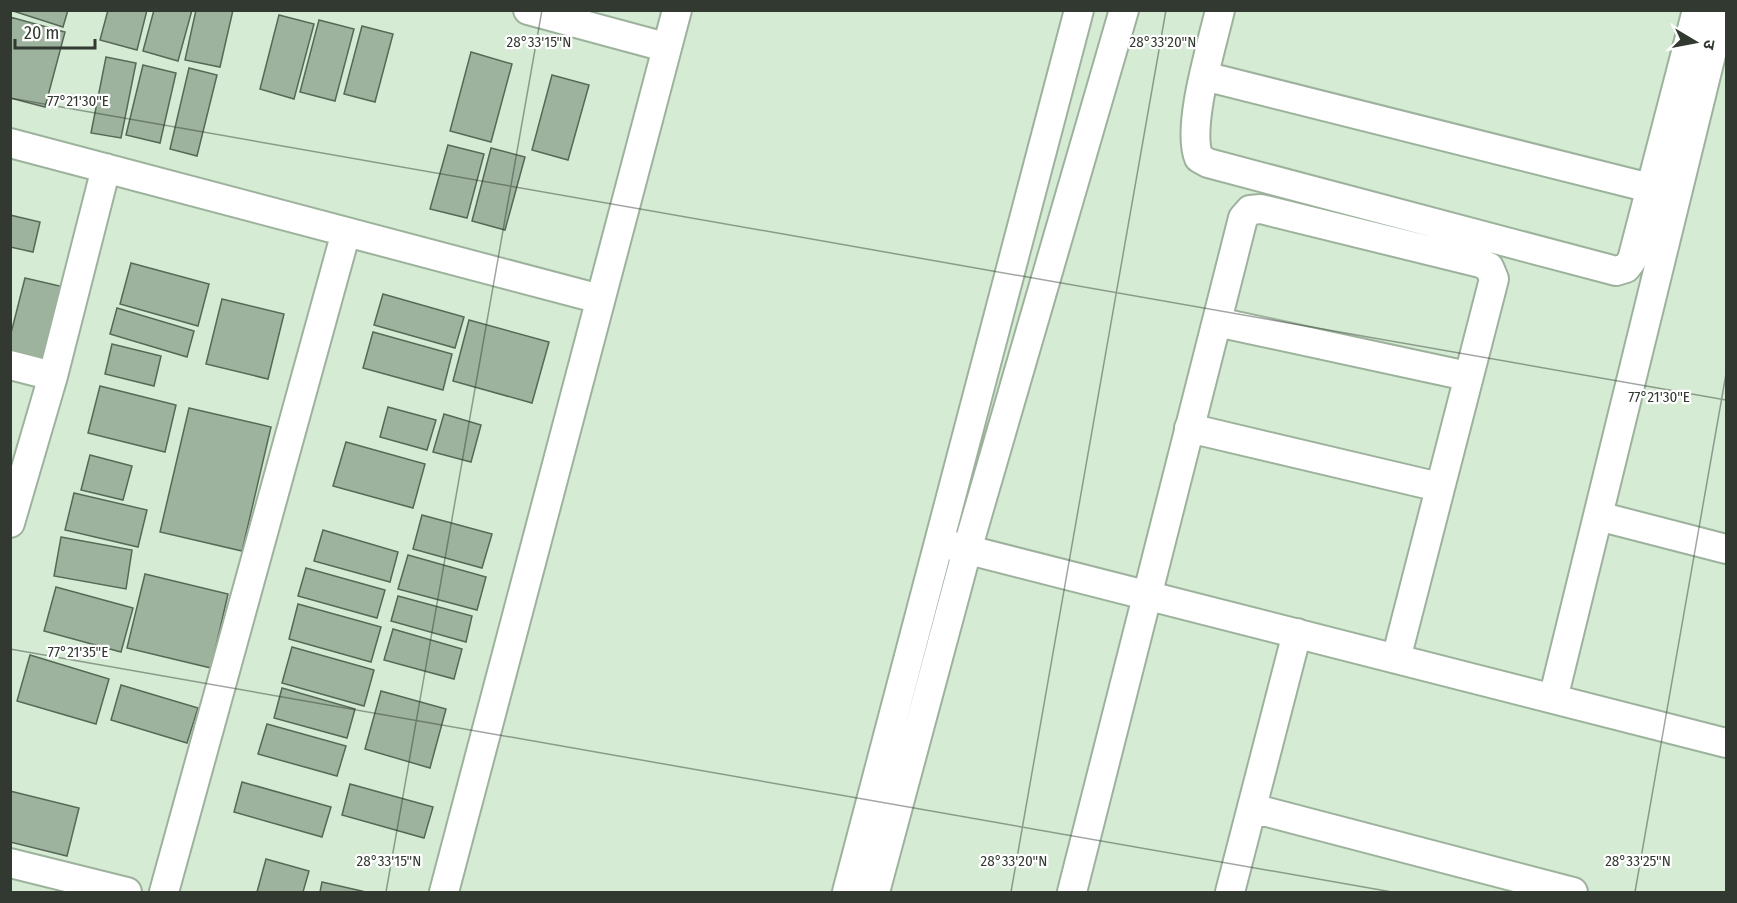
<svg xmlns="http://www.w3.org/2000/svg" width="1737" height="903" font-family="'Fira Sans Condensed','Noto Sans Devanagari',sans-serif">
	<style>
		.building { fill: #9eb39e; stroke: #566955; stroke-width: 1.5 }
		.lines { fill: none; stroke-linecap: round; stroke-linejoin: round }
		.minor-casing { stroke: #9db29c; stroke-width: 32 }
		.minor { stroke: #fff; stroke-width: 28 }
		.ticks { fill: none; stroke: #313930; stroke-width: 1.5; stroke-opacity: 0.45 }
		.ticks-label { font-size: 15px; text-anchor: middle; fill: #313930; stroke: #fff; stroke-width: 4.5; stroke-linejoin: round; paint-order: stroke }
	</style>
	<rect width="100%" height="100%" fill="#d5ebd4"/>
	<path class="building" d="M10,10h58l-5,17z
		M108,10h39l-10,40 -37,-10z
		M154,10h38l-14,51 -35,-10z
		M196,10h37l-13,57 -35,-7z
		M279,15l35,9 -20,75 -34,-10z
		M10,17l55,15 -20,75 -35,-9z
		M319,20l35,9 -19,72 -35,-9z
		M362,26l31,8 -18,68 -31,-8z
		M471,52l41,12 -21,78 -41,-11z
		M106,57l30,6 -15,75 -30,-5z
		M143,65l33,8 -16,70 -34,-8z
		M189,68l28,7 -20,81 -27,-7z
		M552,75l37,10 -21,75 -36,-10z
		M448,145l36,9 -17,64 -37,-9z
		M491,148l34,9 -20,73 -33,-9z
		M10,215l30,7 -7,30 -23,-5z
		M131,263l78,21 -11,42 -78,-22z
		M25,278l39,9 -19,75 -35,-9v-16z
		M383,294l81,23 -9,31 -81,-23z
		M222,299l62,15 -16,65 -62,-15z
		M117,308l77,23 -7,26 -77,-23z
		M469,320l80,22 -17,61 -79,-22z
		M373,332l79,22 -9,36 -80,-22z
		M112,344l49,12 -7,30 -49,-12z
		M100,386l76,19 -11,47 -77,-19z
		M388,407l48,13 -9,30 -47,-13z
		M189,408l82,19 -29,124 -82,-19z
		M444,414l37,11 -10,37 -38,-10z
		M346,442l79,22 -12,44 -80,-22z
		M90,455l42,11 -9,34 -42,-10z
		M74,493l73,17 -9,37 -73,-17z
		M422,515l70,19 -10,34 -69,-19z
		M323,530l75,22 -8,30 -76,-21z
		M61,537l71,13 -6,39 -72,-13z
		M408,555l78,22 -9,33 -79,-21z
		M306,568l79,22 -8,28 -79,-22z
		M145,574l83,20 -17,74 -84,-20z
		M56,587l77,21 -12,44 -77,-21z
		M398,596l74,20 -6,26 -75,-21z
		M298,604l83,23 -10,35 -82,-23z
		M393,629l69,20 -8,30 -70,-19z
		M292,647l82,23 -10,36 -82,-23z
		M30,655l79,24 -13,45 -79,-23z
		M121,685l77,23 -11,35 -76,-23z
		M282,688l73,21 -8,29 -73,-20z
		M381,691l65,18 -16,59 -65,-19z
		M267,724l79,22 -9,30 -79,-22z
		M242,782l89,25 -9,30 -88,-25z
		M350,784l83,23 -9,31 -82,-23z
		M10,791l69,17 -12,48 -57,-14z
		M266,859l43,12 -6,21h-46z
		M322,882l44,10h-46z"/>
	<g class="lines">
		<defs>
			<path id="minor" d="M528,10l137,37
				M1220,10c-8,35 -34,117 -21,148l9,5 408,108 10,-3 6,-8 65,-250
				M1204,76l446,112
				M10,143l590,156
				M1217,322l250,54
				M10,365l43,11
				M1189,428l250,59
				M1598,516l128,33
				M10,523l43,-147 53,-208
				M949,545l777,198
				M1553,699l169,-689
				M1252,808l321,84
				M10,863l117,29
				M164,892l182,-660
				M444,892l233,-882
				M847,892l232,-882
				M875,892l92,-342 157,-540
				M1072,892l171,-674 7,-8 11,-1 219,54 9,4 5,12 -98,380
				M1230,892l67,-259"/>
		</defs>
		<use href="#minor" class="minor-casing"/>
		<use href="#minor" class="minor"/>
	</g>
	<path class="ticks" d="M10,98l1716,302M10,649l1382,243M386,892l156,-882M1011,892l155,-882M1635,892l91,-518"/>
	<g class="ticks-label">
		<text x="539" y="47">28°33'15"N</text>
		<text x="1163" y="47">28°33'20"N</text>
		<text x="78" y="106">77°21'30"E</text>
		<text x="1659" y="402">77°21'30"E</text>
		<text x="78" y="657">77°21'35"E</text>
		<text x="389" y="866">28°33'15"N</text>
		<text x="1014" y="866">28°33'20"N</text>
		<text x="1638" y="866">28°33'25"N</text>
	</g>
	<rect width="1737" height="903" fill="none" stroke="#313930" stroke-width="24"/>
	<g transform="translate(1695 42) rotate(100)" stroke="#ffffff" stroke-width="4.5" paint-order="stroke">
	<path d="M0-4.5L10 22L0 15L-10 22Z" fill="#313930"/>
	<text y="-9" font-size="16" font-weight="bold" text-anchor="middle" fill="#313930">उ</text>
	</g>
	<path d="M15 39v9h80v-9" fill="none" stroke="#313930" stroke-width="3"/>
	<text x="24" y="39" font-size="18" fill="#313930" stroke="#ffffff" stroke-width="4.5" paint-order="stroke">20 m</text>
</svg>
